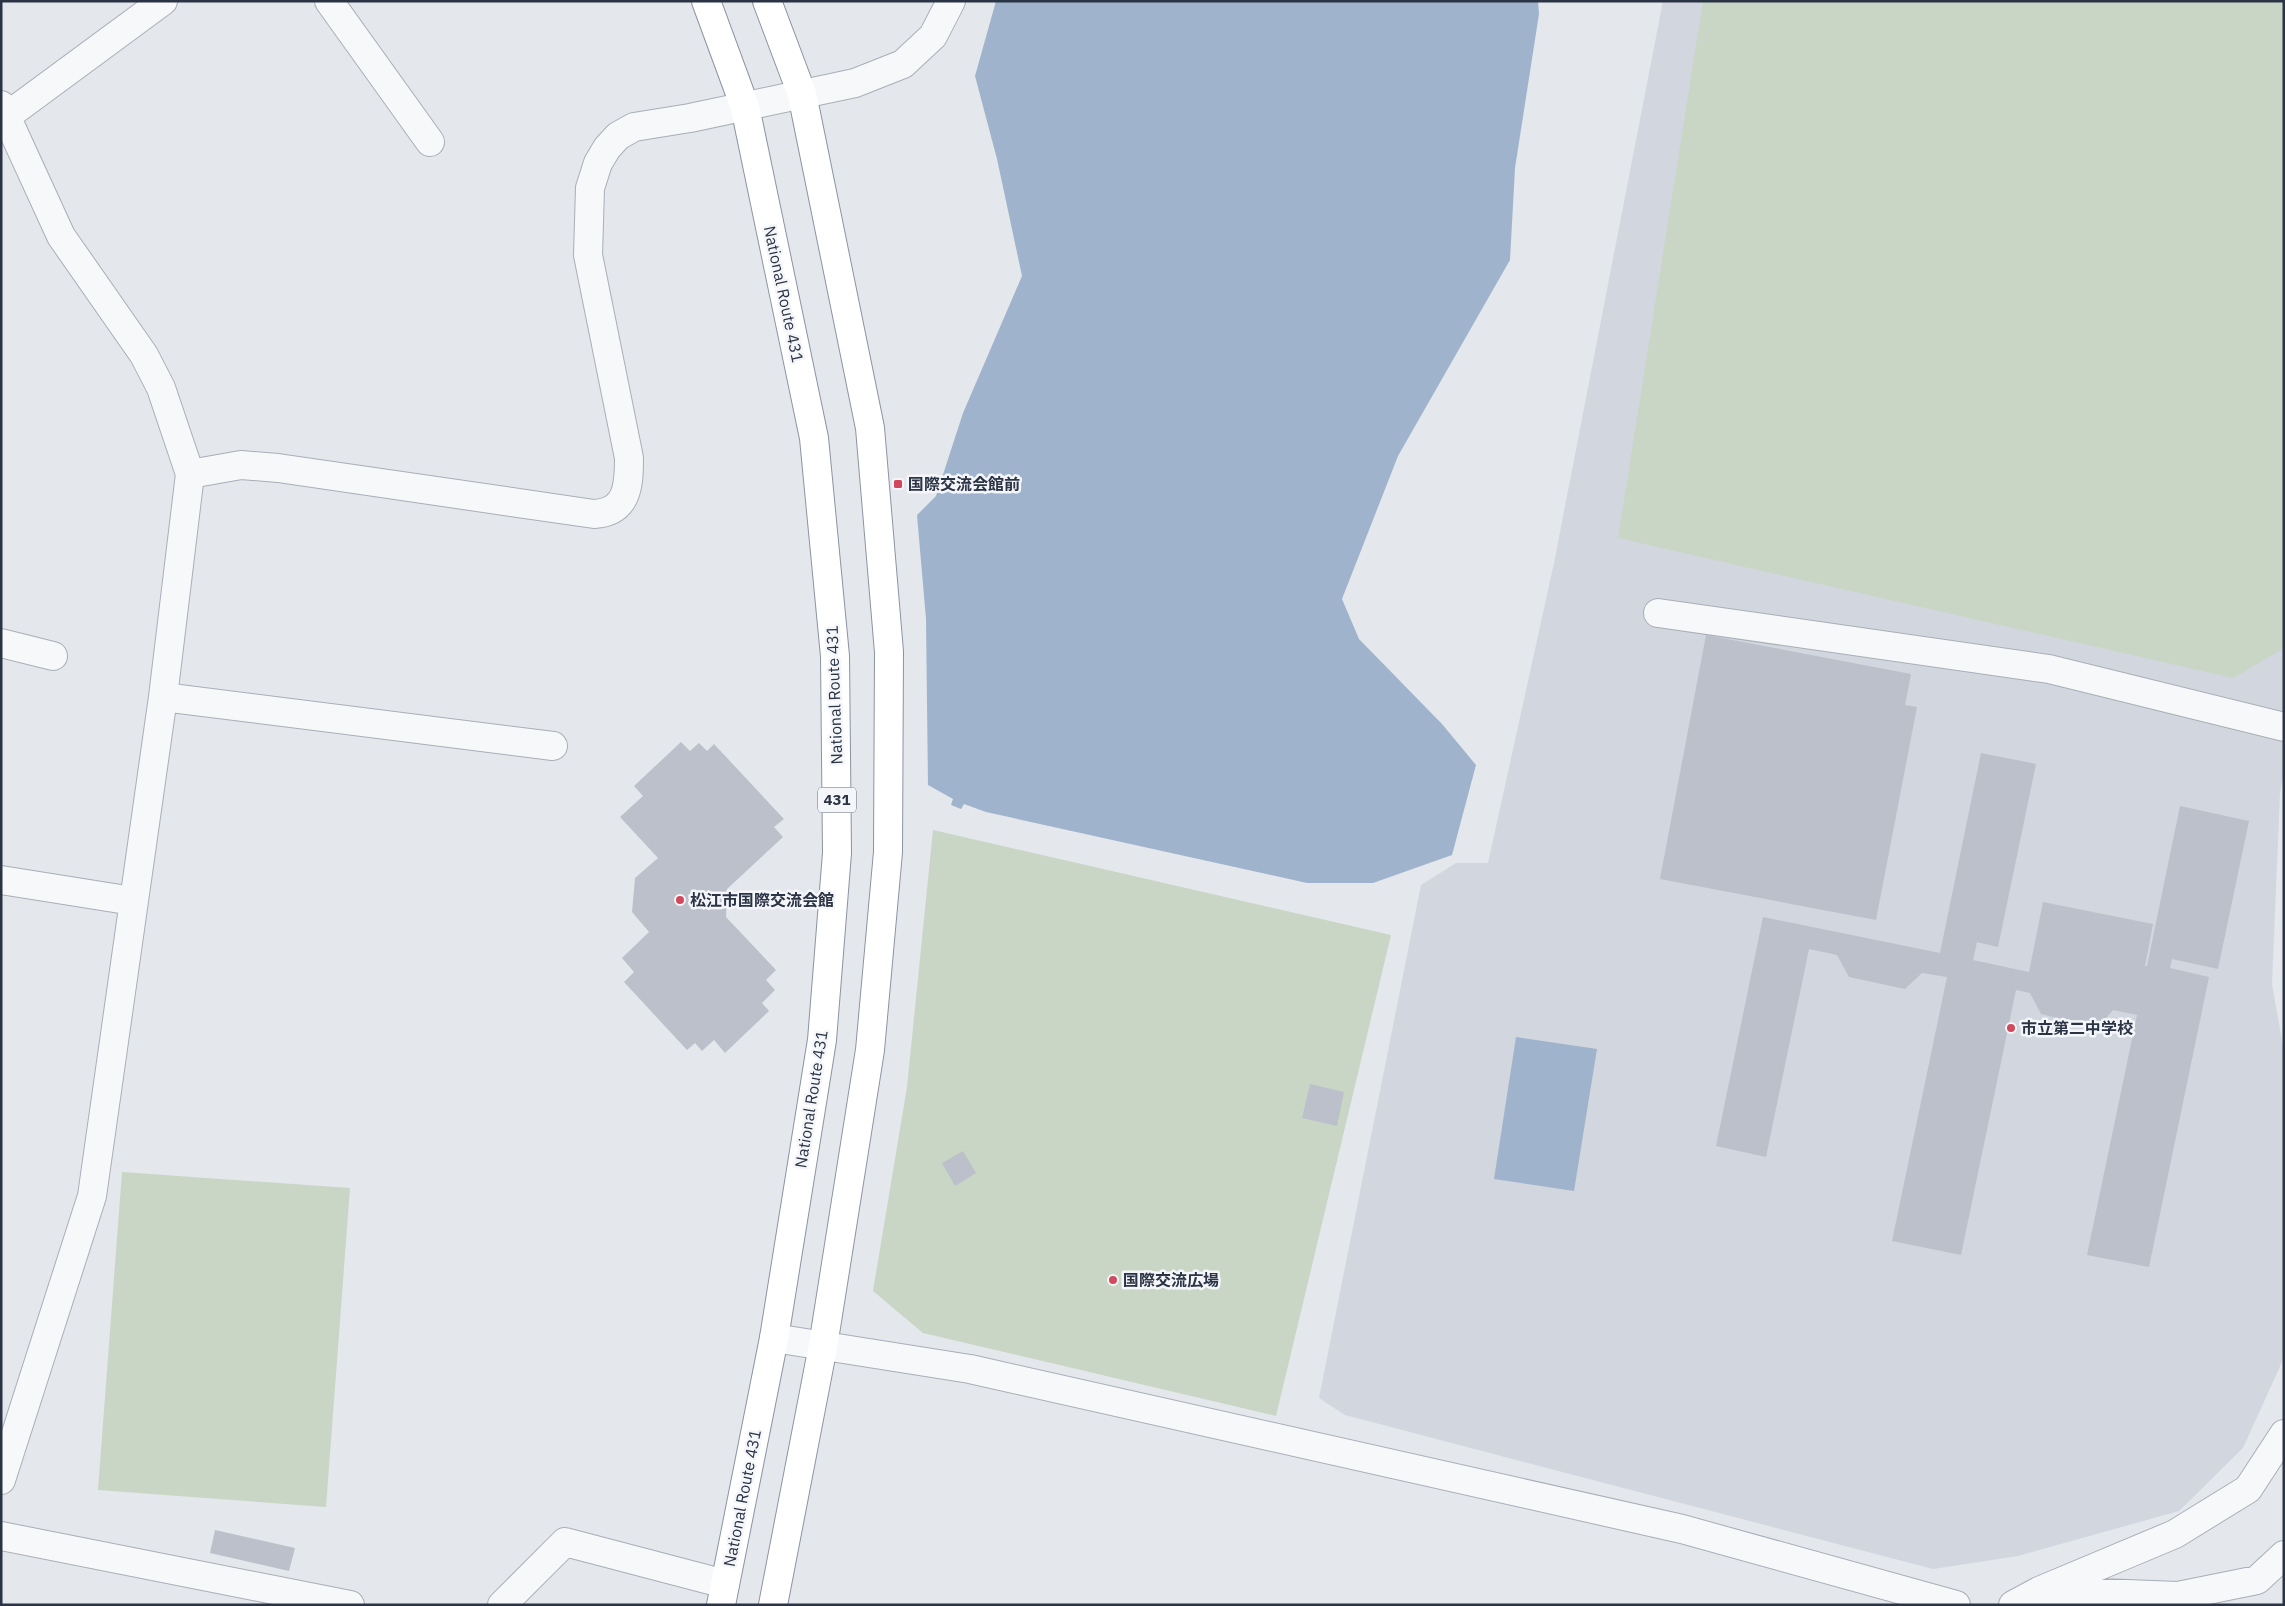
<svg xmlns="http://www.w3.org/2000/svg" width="2285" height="1606" font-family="'IBM Plex Sans','Noto Sans JP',sans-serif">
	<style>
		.built { fill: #d2d6de }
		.green { fill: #c9d6c5 }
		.water { fill: #9fb4cc }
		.building { fill: #bbc0ca }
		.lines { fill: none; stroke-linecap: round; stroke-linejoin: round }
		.minor-casing { stroke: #a9aeb7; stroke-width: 30 }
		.highway-casing { stroke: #8b94a3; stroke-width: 30 }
		.minor { stroke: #f7f8fa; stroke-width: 28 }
		.highway { stroke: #fff; stroke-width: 28 }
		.poi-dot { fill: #d1495b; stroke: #f4f6f9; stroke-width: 2 }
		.labels { text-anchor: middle; stroke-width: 5; stroke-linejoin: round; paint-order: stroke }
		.shield { fill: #f4f6f9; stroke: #676e7b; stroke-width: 1 }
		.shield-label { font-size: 15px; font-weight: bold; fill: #2b3445 }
		.street-label { font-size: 16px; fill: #2b3445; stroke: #f4f6f9 }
		.poi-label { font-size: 16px; font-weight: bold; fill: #2b3445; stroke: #f4f6f9; text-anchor: start }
	</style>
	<rect width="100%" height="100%" fill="#e4e7ec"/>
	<path class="built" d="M1663,1h621v769l-4,23 -8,191 12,68v298l-2,12 -39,86 -64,63 -161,45 -85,13 -588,-154 -26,-17 102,-513 35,-22h32l66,-300z"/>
	<path class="green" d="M1703,1h581v645l-3,4 -48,28 -615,-140z
		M933,830l458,105 -115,481 -353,-83 -50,-42 34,-204z
		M122,1172l228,16 -24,319 -228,-17z"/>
	<path class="water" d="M996,1h542l1,13 -24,154 -5,92 -112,196 -56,143 17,40 83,85 34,41 -24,90 -79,28h-66l-321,-71 -22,-8 -3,5 -10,-4 2,-6 -25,-14 -2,-166 -9,-104 19,-19 27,-83 59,-137 -25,-117 -22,-83z
		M1516,1037l81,12 -23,142 -80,-12z"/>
	<path class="building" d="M1706,635l205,39 -6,31 12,2 -41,213 -216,-41z
		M681,742l9,9 9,-8 8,8 7,-7 70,75 -10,8 9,10 -56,52 -1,28 50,53 -10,10 9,10 -13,13 7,8 -44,42 -11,-13 -12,11 -7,-8 -8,7 -63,-68 10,-10 -12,-14 27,-26 -17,-20 3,-34 23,-20 -38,-41 23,-21 -9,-10z
		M1981,753l55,11 -38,183 -21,-5 -4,18 56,12 14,-70 110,22 -8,42h2l33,-160 69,15 -31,148 -46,-10 -2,9 39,9 -60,290 -62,-12 50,-240 -24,-5 -16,18 -56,-14 -11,-21 -14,-3 -55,265 -69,-14 55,-264 -25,-4 -17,16 -56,-12 -12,-22 -28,-6 -43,208 -50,-11 47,-229 177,36z
		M1310,1084l34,8 -7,34 -35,-8z
		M963,1151l13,22 -21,13 -13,-23z
		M215,1530l80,18 -6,23 -79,-18z"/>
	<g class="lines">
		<defs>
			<path id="minor" d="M329,1l101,141
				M1,105l60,131 83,119 17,33 29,86 -27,223 -71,499 -91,284
				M7,116l156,-115
				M190,474l51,-9 37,3 316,46c34,-2 35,-29 35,-56l-41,-203 2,-67 8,-25 9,-15 11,-12 16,-9 56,-9 165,-35 48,-19 30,-28 18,-35
				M1658,613l391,56 235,58
				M1,643l52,13
				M163,697l390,49
				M1,880l132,21
				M774,1338l196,31 712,160 274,76
				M1,1536l349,69
				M2048,1591l130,5 79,-16 27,-25
				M502,1605l63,-63 160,42
				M2013,1605l26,-14 136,-57 73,-45 36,-55"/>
			<path id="highway" d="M706,1l39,106 69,331 21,218 2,197 -15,187 -48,298 -53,267
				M767,1l35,93 68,334 19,224 -1,200 -18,198 -47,296 -50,259"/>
		</defs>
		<use href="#minor" class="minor-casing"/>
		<use href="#highway" class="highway-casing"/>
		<use href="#minor" class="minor"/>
		<use href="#highway" class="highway"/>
	</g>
	<g class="poi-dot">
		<rect x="893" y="479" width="10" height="10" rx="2.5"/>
		<circle cx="680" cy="900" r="5"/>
		<circle cx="2011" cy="1028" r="5"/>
		<circle cx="1113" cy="1280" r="5"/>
	</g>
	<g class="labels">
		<rect class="shield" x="818" y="787.5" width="38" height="25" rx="4"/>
		<g class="shield-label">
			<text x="837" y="805">431</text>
		</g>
		<g class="street-label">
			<text transform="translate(784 294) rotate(78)" y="6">National Route 431</text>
			<text transform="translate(834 695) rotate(-92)" y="6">National Route 431</text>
			<text transform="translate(811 1099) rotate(-81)" y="6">National Route 431</text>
			<text transform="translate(742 1498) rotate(-79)" y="6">National Route 431</text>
		</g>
		<g class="poi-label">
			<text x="908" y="490">国際交流会館前</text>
			<text x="690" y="906">松江市国際交流会館</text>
			<text x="2021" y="1034">市立第二中学校</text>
			<text x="1123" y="1286">国際交流広場</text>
		</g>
	</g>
	<rect width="2285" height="1606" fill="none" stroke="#2b3445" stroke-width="5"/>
</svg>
